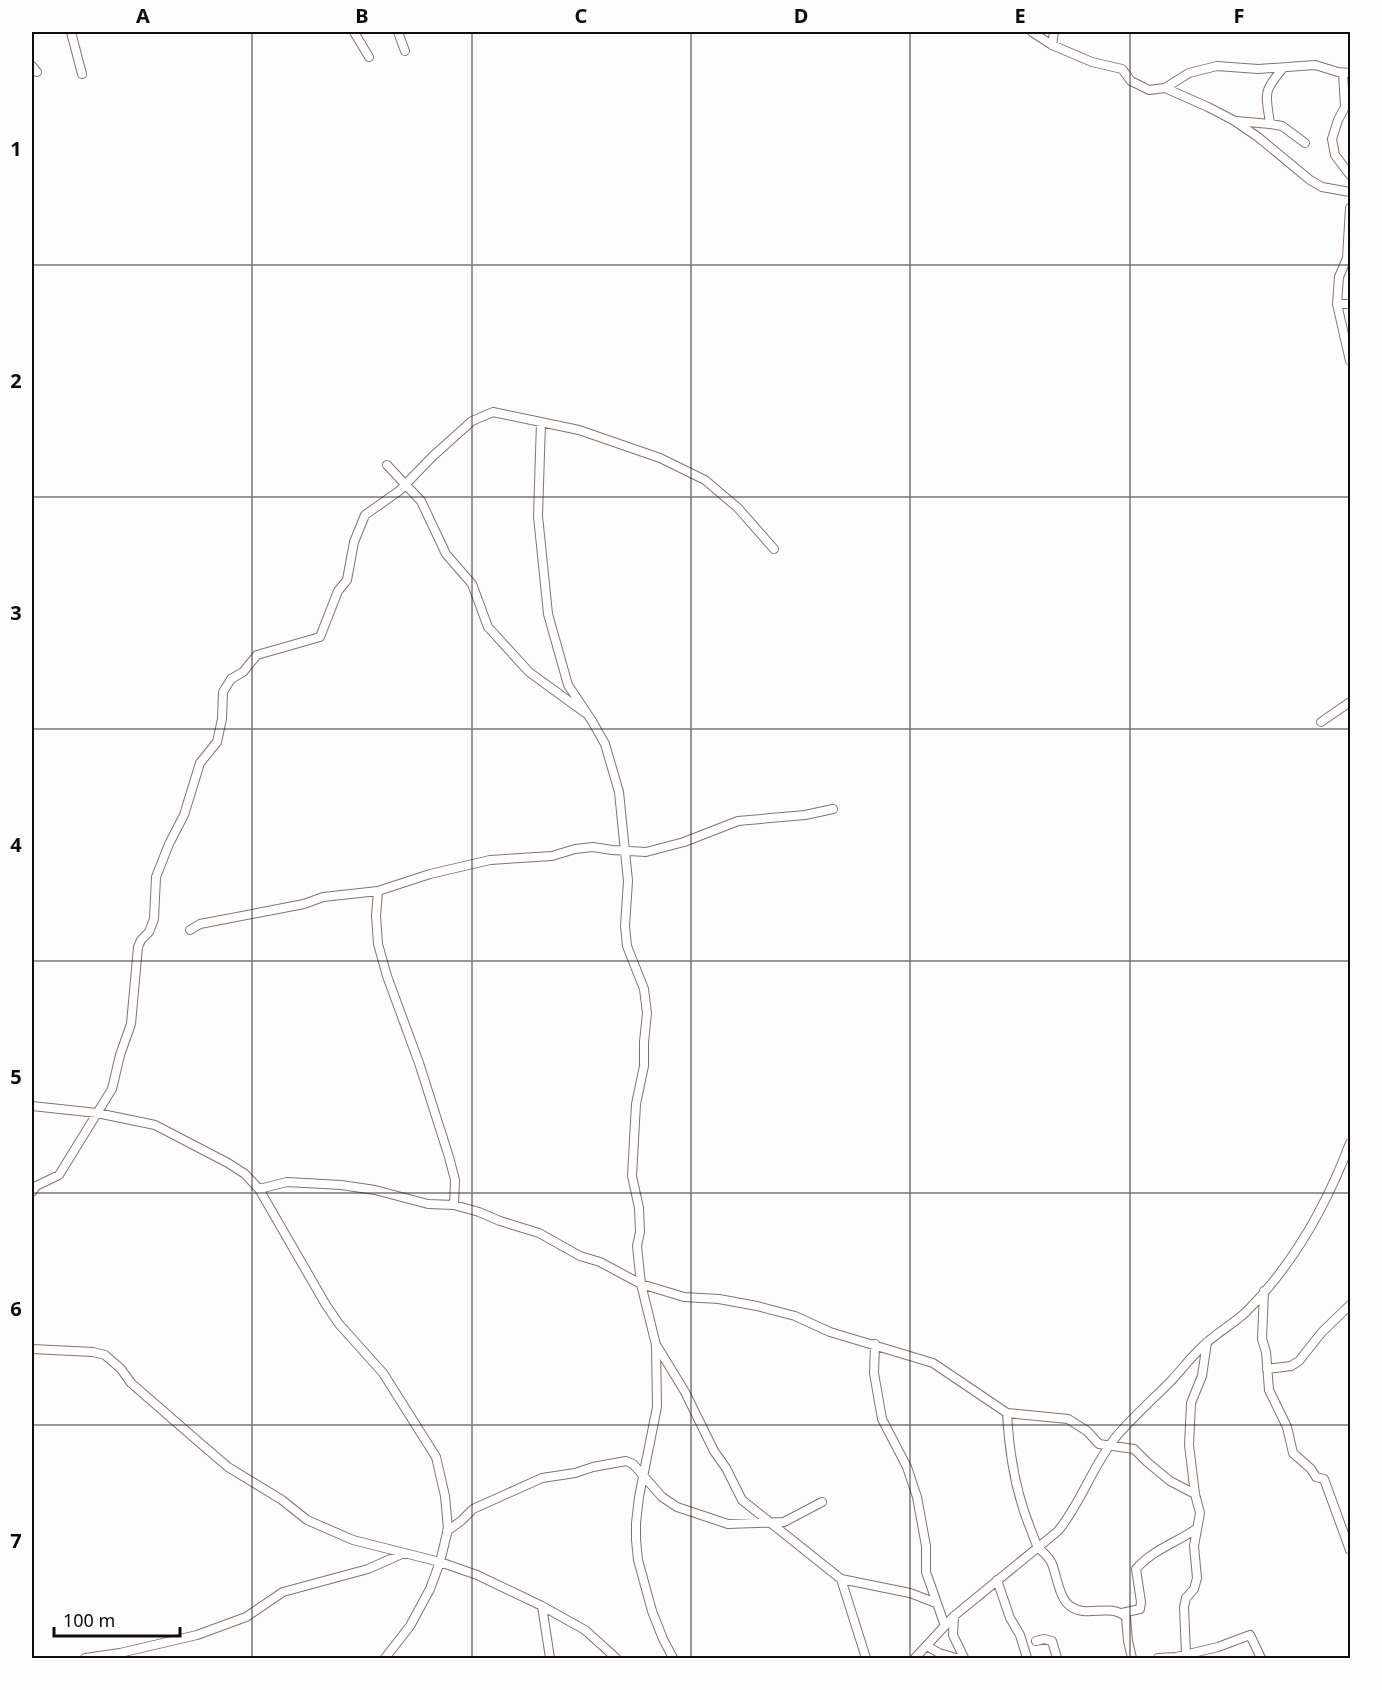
<svg xmlns="http://www.w3.org/2000/svg" width="1382" height="1690" font-family="'Noto Sans',sans-serif">
	<style>
		.lines { fill: none; stroke-linecap: round; stroke-linejoin: round }
		.minor-casing { stroke: #86726b; stroke-width: 10 }
		.minor { stroke: #fff; stroke-width: 8 }
		.grid { fill: none; stroke: #110a08; stroke-width: 1.5; stroke-opacity: 0.55 }
		.neatline { fill: none; stroke: #110a08; stroke-width: 2 }
		.grid-label { font-size: 20px; text-anchor: middle; font-weight: bold; fill: #110a08 }
	</style>
	<rect width="100%" height="100%" fill="#fcfcfc"/>
	<g class="lines">
		<defs>
			<path id="minor" d="M71,32l11,42
				M354,32l15,25
				M398,32l7,19
				M1032,32l20,13 40,17 30,7 9,12 18,9 16,-2 24,-15 28,-7 41,3 57,-4 23,7 12,1
				M1052,45l2,-13
				M32,66l5,6
				M1343,73l2,34 -7,13 -6,19 3,16 15,20
				M1165,88l43,19 25,13 25,17 52,43 12,7 28,5
				M1236,121l34,3c-4,-31 -8,-31 13,-56
				M1270,124l12,2 23,17
				M1350,208l-3,50 -8,19 -2,27 13,57
				M1337,304h13
				M541,422l-3,94 10,98 20,71 24,36 13,23 14,48 9,89 -3,45 2,20 17,43 3,24 -3,29v24l-8,38 -4,72 7,32 1,24 -3,14 4,38 15,61 1,62 -18,90 -3,26v17l2,20 14,51 11,28 10,19
				M387,465l34,36 25,53 26,30 16,43 41,45 55,40
				M1321,722l29,-20
				M378,891l-2,25 2,28 9,32 32,87 30,94 6,23 -1,25
				M190,930l10,-6 104,-20 19,-7 55,-6 52,-17 60,-14 62,-4 23,-7 18,-2 19,3 34,2 38,-10 54,-21 67,-6 28,-6
				M32,1106l65,7 58,12 73,38 17,11 14,15 67,116 13,19 44,49 53,84 9,39 3,33 -8,33 -10,27 -20,37 -25,32
				M259,1189l28,-7 54,3 34,5 53,14 26,1 25,7 21,9 39,12 41,23 20,6 41,22 43,13 35,2 38,7 38,10 35,16 103,31 74,50 61,6 19,12 12,13 35,5 13,13 23,19 25,13
				M32,1192l4,-6 23,-11 53,-86 8,-34 11,-31 7,-77 3,-7 8,-8 5,-13 2,-42 13,-33 15,-29 16,-52 17,-21 5,-23 1,-27 8,-13 12,-7 14,-17 63,-18 18,-46 9,-11 7,-38 11,-27 34,-24 34,-35 39,-35 21,-9 86,18 81,28 45,22 33,28 36,41
				M1264,1291l-2,48 4,13 3,38 18,37 6,26 18,16 5,8 8,2 26,71
				M875,1344l-1,29 8,46 25,48 10,30 9,49v26l19,54
				M657,1346l28,46 29,59 12,17 16,32 99,79 69,14 26,10
				M32,1349l61,3 12,3 16,14 10,14 69,60 28,24 54,33 25,20 46,20 87,22 37,13 65,31 43,24 31,28
				M1267,1369l24,-3 8,-5 23,-29 28,-27
				M1007,1413c2,39 9,81 24,117 2,5 4,12 7,17 5,6 11,9 14,17 5,12 7,34 18,42 17,13 40,-4 56,11l2,24 4,17
				M447,1531l14,-10 12,-12 69,-31 33,-5 18,-6 33,-6 7,3 29,33 15,10 51,17 56,-2 38,-20
				M841,1579l25,79
				M997,1580l13,38 10,17 7,23
				M542,1606l8,52
				M1122,1613l18,-4 1,-7 -5,-33c16,-19 40,-26 60,-40
				M954,1616l-1,19 11,23
				M1036,1641l8,-2 8,2 5,17
				M927,1646l12,7 17,5
				M1186,1654l-2,-47 2,-9 8,-9 3,-11 -3,-32 6,-33 -5,-19 -6,-49 2,-42 11,-27 5,-34
				M85,1658l35,-5 77,-18 49,-18 37,-25 85,-23 36,-16
				M915,1658l39,-42 104,-85c23,-28 34,-64 57,-93 17,-20 36,-37 54,-55 11,-11 20,-24 31,-34 13,-14 32,-24 46,-37 47,-47 81,-108 104,-169
				M1158,1658l18,-1 42,-10 32,-12 11,23"/>
		</defs>
		<use href="#minor" class="minor-casing"/>
		<use href="#minor" class="minor"/>
	</g>
	<path class="grid" d="M252,32v1626M472,32v1626M691,32v1626M910,32v1626M1130,32v1626M32,265h1318M32,497h1318M32,729h1318M32,961h1318M32,1193h1318M32,1425h1318"/>
	<rect width="1382" height="1690" fill="none" stroke="#fcfcfc" stroke-width="66"/>
	<path d="M54 1627v9h126v-9" fill="none" stroke="#110a08" stroke-width="3"/>
	<text x="63" y="1627" font-size="18" fill="#110a08" stroke="#fcfcfc" stroke-width="4.5" paint-order="stroke">100 m</text>
	<rect x="33" y="33" width="1316" height="1624" class="neatline"/>
	<g class="grid-label">
		<text x="143" y="23">A</text>
		<text x="362" y="23">B</text>
		<text x="581" y="23">C</text>
		<text x="801" y="23">D</text>
		<text x="1020" y="23">E</text>
		<text x="1239" y="23">F</text>
		<text x="16" y="156">1</text>
		<text x="16" y="388">2</text>
		<text x="16" y="620">3</text>
		<text x="16" y="852">4</text>
		<text x="16" y="1084">5</text>
		<text x="16" y="1316">6</text>
		<text x="16" y="1548">7</text>
	</g>
</svg>
